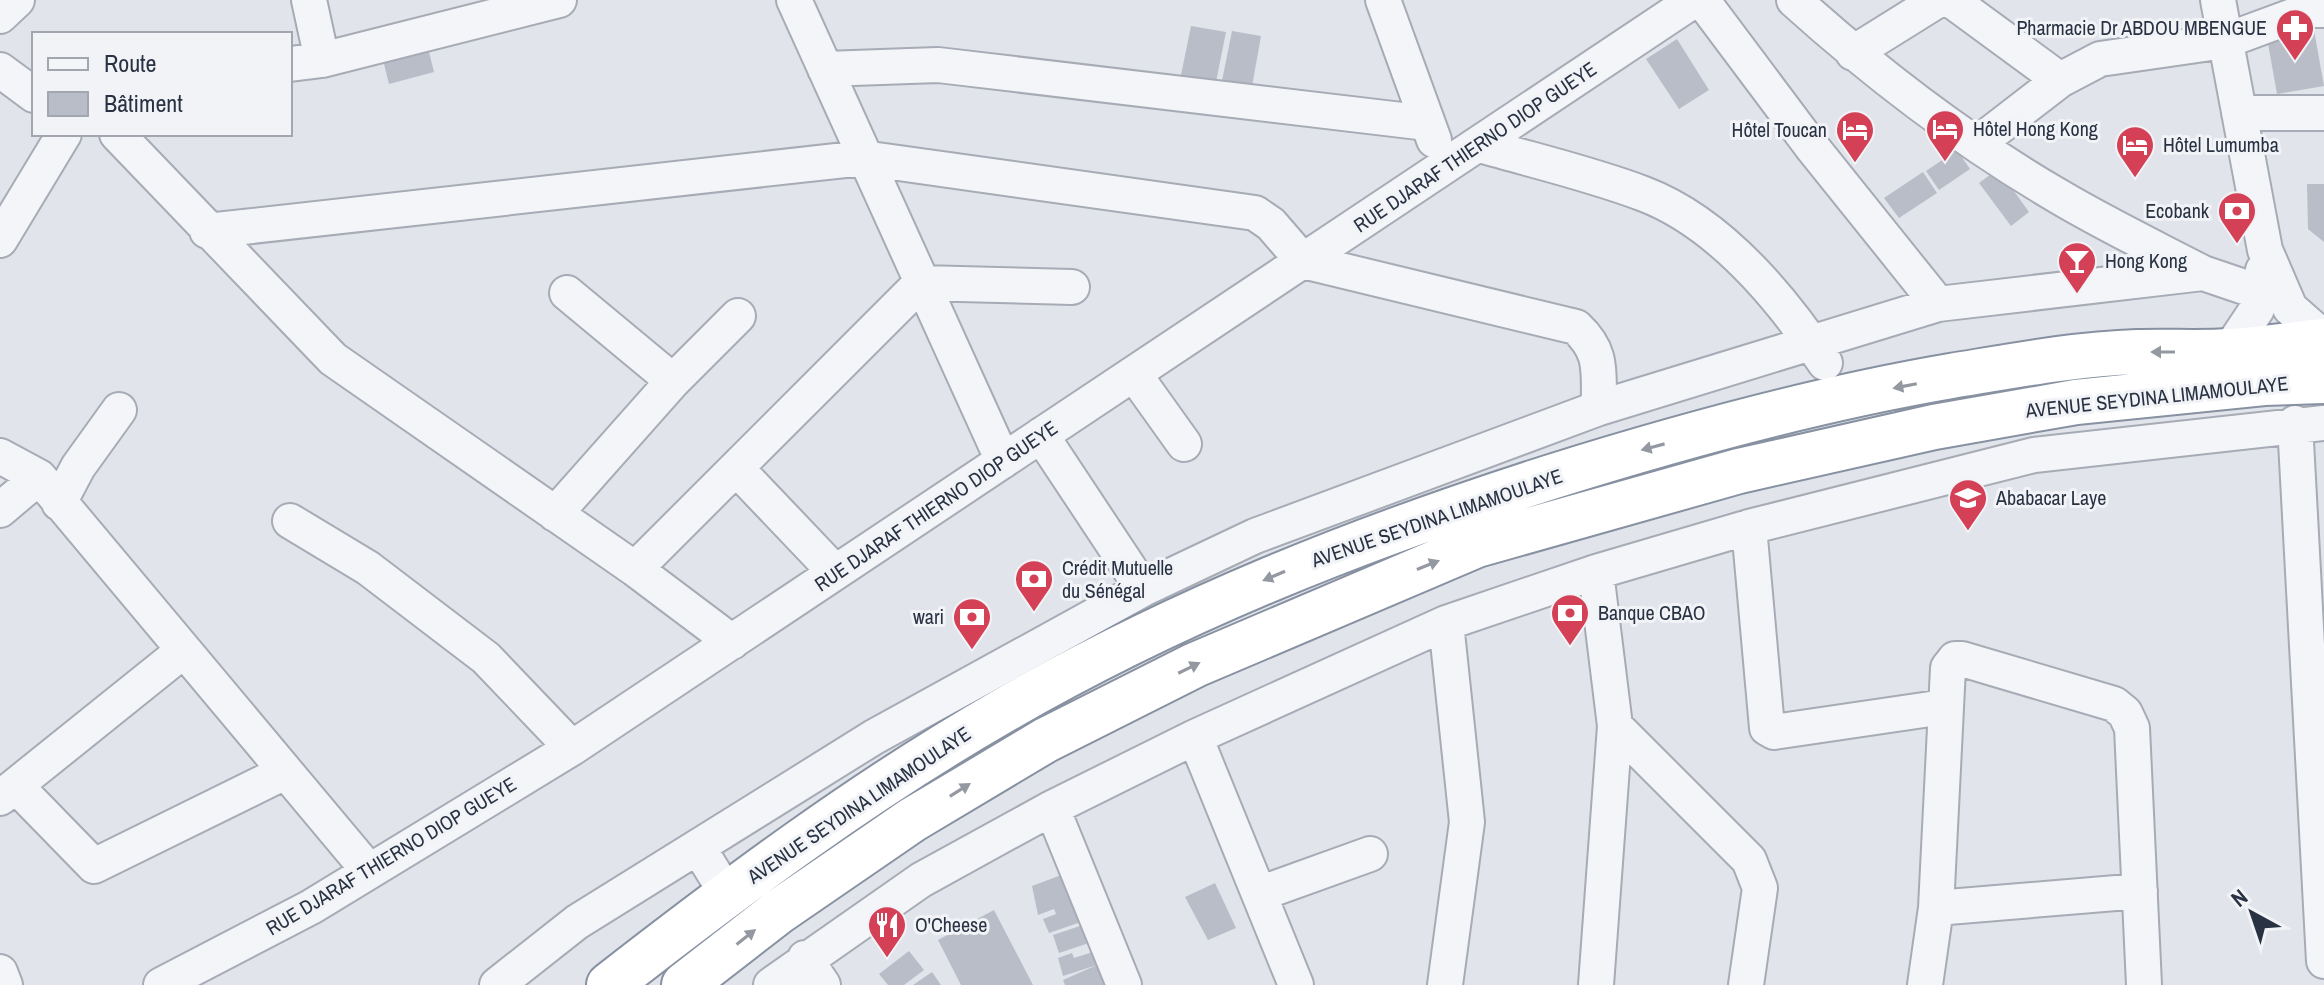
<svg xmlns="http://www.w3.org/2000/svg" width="2324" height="985" font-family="'Archivo Narrow',sans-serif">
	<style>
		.building { fill: #b8bdc8 }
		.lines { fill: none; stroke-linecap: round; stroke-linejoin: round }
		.minor-casing { stroke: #a6abb5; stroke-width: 38 }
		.highway-casing { stroke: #8791a2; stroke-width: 48 }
		.minor { stroke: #f4f5f8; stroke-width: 34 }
		.highway { stroke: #fff; stroke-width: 44 }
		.oneway { fill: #9498a1 }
		.labels { text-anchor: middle; stroke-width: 6; stroke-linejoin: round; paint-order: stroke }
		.poi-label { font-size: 20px; fill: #283243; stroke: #f1f3f7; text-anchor: start }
		.street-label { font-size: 20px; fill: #283243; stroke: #f1f3f7 }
	</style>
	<rect width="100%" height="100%" fill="#e1e4ea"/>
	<path class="building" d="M1191,26l35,6 -11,55 -35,-7z
		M2314,30l10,56 -47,8 -10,-56z
		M1232,31l29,5 -10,56 -30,-6z
		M1677,39l32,51 -30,19 -33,-50z
		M427,44l7,28 -45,12 -7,-28z
		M1957,150l13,19 -31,21 -13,-19z
		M1998,169l31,43 -18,14 -32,-43z
		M1923,172l14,21 -38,25 -15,-20z
		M2307,184h17v58l-16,-13z
		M1064,874l17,48 -32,11 -6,-14 13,-5 -2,-5 -16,6 -6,-29z
		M1215,883l21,45 -28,12 -23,-43z
		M994,910l39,75h-72l-23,-45z
		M1086,924l6,18 -33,11 -6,-18z
		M909,951l15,19 -20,15h-16l-9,-11z
		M1096,951l12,34h-43l-2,-5 34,-15 -34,11 -5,-18 14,-5 2,5z
		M932,972l9,13h-28z"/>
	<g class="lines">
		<defs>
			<path id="minor" d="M309,0l13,60
				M794,0l209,461
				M1383,0l51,140
				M1702,0l110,147 126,157
				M1794,0c81,73 170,141 264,196 47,28 97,52 145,77
				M1951,0l109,80
				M2218,0l47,250 25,58 34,30
				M0,16l17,-16
				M1853,53l85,-53
				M290,64l32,-4 237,-60
				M825,69l113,-4 489,58
				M0,70l34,25
				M2239,113h85
				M117,134l216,225 302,210 97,73
				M1977,144l83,-64 40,-21 125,-18 84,-31h15
				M1480,145c55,16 112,29 164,49 76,29 137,103 181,169
				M207,231l656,-73 392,55 16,11 32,37 273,66c28,26 22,45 23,81
				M0,240l64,-106
				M567,293l106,88
				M2229,351l28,-42 6,-39
				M1134,374l50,70
				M2295,423l29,538
				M1041,435l102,154
				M0,456l39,21 330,394
				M736,468l99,104
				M59,503l19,-36 41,-57
				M0,510l39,-33
				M555,514l118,-133 65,-65
				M290,521l78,47 118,90 86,90
				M1749,527l18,201 7,4 170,-25
				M635,569l286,-286 151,4
				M1596,572l19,154 -19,259
				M1615,726l134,134 11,28 -14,97
				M1195,737l101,248
				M16,786l78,80 191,-94
				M0,798l183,-147
				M1052,808l72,177
				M698,847l29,47
				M1259,894l111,-40
				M1936,908l204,-17
				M805,958l18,27
				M0,972l5,13
				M161,985l150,-78 261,-159 1122,-748
				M497,985l80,-63 297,-185 269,-148 112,-53 344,-128 339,-104 265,-31 59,20
				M771,985l150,-105 131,-72 143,-71 251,-114 150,-51 153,-45 285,-72 290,-32
				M1445,985l22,-163 -21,-199
				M1925,985l11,-77 12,-240 7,-9h7l152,45 11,9 7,15 12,257"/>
			<path id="highway" d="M609,985c126,-98 253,-193 392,-273 174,-101 359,-174 550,-235 131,-41 265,-78 400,-101 61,-10 124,-22 186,-24 31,-1 63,1 94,-1 31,-2 62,-7 93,-10
				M684,985l94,-73 134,-92 134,-80 149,-75 282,-120 262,-74 195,-44 142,-25 188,-19 60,-2"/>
		</defs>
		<use href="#minor" class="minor-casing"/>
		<use href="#highway" class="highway-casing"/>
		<use href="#minor" class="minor"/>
		<use href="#highway" class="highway"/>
	</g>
	<defs><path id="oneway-solid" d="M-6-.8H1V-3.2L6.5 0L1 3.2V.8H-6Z" transform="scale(2)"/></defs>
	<g class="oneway">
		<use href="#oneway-solid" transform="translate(2163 352) rotate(180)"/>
		<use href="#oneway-solid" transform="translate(1905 386) rotate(169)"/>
		<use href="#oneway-solid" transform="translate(1653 447) rotate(165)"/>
		<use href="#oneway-solid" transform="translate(1428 565) rotate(-22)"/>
		<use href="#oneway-solid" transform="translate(1274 576) rotate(157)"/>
		<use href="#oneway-solid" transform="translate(1189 668) rotate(-26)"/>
		<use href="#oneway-solid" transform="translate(960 790) rotate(-32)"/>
		<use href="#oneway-solid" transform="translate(746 937) rotate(-38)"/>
	</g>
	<defs>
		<symbol id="pharmacy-pin" viewBox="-11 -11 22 30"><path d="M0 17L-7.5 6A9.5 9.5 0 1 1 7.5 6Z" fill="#d44156" stroke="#f1f3f7"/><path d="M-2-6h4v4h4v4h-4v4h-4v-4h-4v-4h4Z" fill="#fff"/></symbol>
		<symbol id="hotel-pin" viewBox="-11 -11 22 30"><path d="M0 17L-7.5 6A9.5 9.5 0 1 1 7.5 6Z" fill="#d44156" stroke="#f1f3f7"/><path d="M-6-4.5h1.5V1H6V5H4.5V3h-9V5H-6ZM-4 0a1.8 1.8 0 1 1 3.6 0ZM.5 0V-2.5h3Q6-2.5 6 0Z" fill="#fff"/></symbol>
		<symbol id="bank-pin" viewBox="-11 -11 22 30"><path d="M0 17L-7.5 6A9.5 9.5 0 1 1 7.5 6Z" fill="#d44156" stroke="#f1f3f7"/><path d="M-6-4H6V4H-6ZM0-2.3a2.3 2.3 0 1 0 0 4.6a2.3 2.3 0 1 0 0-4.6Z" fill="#fff"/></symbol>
		<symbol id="bar-pin" viewBox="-11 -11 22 30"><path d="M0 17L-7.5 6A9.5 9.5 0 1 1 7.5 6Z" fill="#d44156" stroke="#f1f3f7"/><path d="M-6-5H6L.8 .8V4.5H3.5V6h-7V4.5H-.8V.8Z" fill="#fff"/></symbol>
		<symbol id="school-pin" viewBox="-11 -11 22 30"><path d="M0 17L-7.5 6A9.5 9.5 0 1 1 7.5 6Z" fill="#d44156" stroke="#f1f3f7"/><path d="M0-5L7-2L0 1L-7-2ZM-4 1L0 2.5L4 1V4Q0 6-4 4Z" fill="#fff"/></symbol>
		<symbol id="restaurant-pin" viewBox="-11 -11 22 30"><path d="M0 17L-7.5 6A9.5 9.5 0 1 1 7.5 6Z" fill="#d44156" stroke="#f1f3f7"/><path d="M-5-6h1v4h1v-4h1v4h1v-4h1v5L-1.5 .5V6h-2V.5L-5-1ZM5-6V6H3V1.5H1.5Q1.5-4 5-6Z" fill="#fff"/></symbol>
	</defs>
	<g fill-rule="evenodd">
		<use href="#pharmacy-pin" x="2273" y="6" width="44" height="60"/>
		<use href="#hotel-pin" x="1923" y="107" width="44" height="60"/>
		<use href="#hotel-pin" x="1833" y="108" width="44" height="60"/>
		<use href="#hotel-pin" x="2113" y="123" width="44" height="60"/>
		<use href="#bank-pin" x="2215" y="189" width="44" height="60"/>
		<use href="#bar-pin" x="2055" y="239" width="44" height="60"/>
		<use href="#school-pin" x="1946" y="476" width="44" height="60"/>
		<use href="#bank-pin" x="1012" y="557" width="44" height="60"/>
		<use href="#bank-pin" x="1548" y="591" width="44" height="60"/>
		<use href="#bank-pin" x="950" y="595" width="44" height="60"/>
		<use href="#restaurant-pin" x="865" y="903" width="44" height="60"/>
	</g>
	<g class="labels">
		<g class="poi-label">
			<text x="2267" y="35" text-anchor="end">Pharmacie Dr ABDOU MBENGUE</text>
			<text x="1973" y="136">Hôtel Hong Kong</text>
			<text x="1827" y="137" text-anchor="end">Hôtel Toucan</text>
			<text x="2163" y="152">Hôtel Lumumba</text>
			<text x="2209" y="218" text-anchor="end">Ecobank</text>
			<text x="2105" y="268">Hong Kong</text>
			<text x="1996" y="505">Ababacar Laye</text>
			<text x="1062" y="575">Crédit Mutuelle<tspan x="1062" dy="23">du Sénégal</tspan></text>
			<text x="1598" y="620">Banque CBAO</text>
			<text x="944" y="624" text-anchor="end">wari</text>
			<text x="915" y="932">O'Cheese</text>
		</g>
		<g class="street-label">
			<text transform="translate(1475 147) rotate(-34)" y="7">RUE DJARAF THIERNO DIOP GUEYE</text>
			<text transform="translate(2157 397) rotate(-6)" y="7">AVENUE SEYDINA LIMAMOULAYE</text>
			<text transform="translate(936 506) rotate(-34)" y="7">RUE DJARAF THIERNO DIOP GUEYE</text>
			<text transform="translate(1437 518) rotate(-19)" y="7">AVENUE SEYDINA LIMAMOULAYE</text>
			<text transform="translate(859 805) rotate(-34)" y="7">AVENUE SEYDINA LIMAMOULAYE</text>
			<text transform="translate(391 856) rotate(-31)" y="7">RUE DJARAF THIERNO DIOP GUEYE</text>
		</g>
	</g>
	<rect x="32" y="32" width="260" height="104" fill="#f1f3f7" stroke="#a1a6af" stroke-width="2"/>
	<rect x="48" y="58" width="40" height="12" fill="#f4f5f8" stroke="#a1a6af" stroke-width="2"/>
	<text x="104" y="72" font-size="24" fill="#283243">Route</text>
	<rect x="48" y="92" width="40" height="24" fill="#b8bdc8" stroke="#a1a6af" stroke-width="2"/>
	<text x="104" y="112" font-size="24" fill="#283243">Bâtiment</text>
	<g transform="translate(2252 913) rotate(320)" stroke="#f1f3f7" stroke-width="6" paint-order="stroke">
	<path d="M0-6L14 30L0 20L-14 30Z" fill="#283243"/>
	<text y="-12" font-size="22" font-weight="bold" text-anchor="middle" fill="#283243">N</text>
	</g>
</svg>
